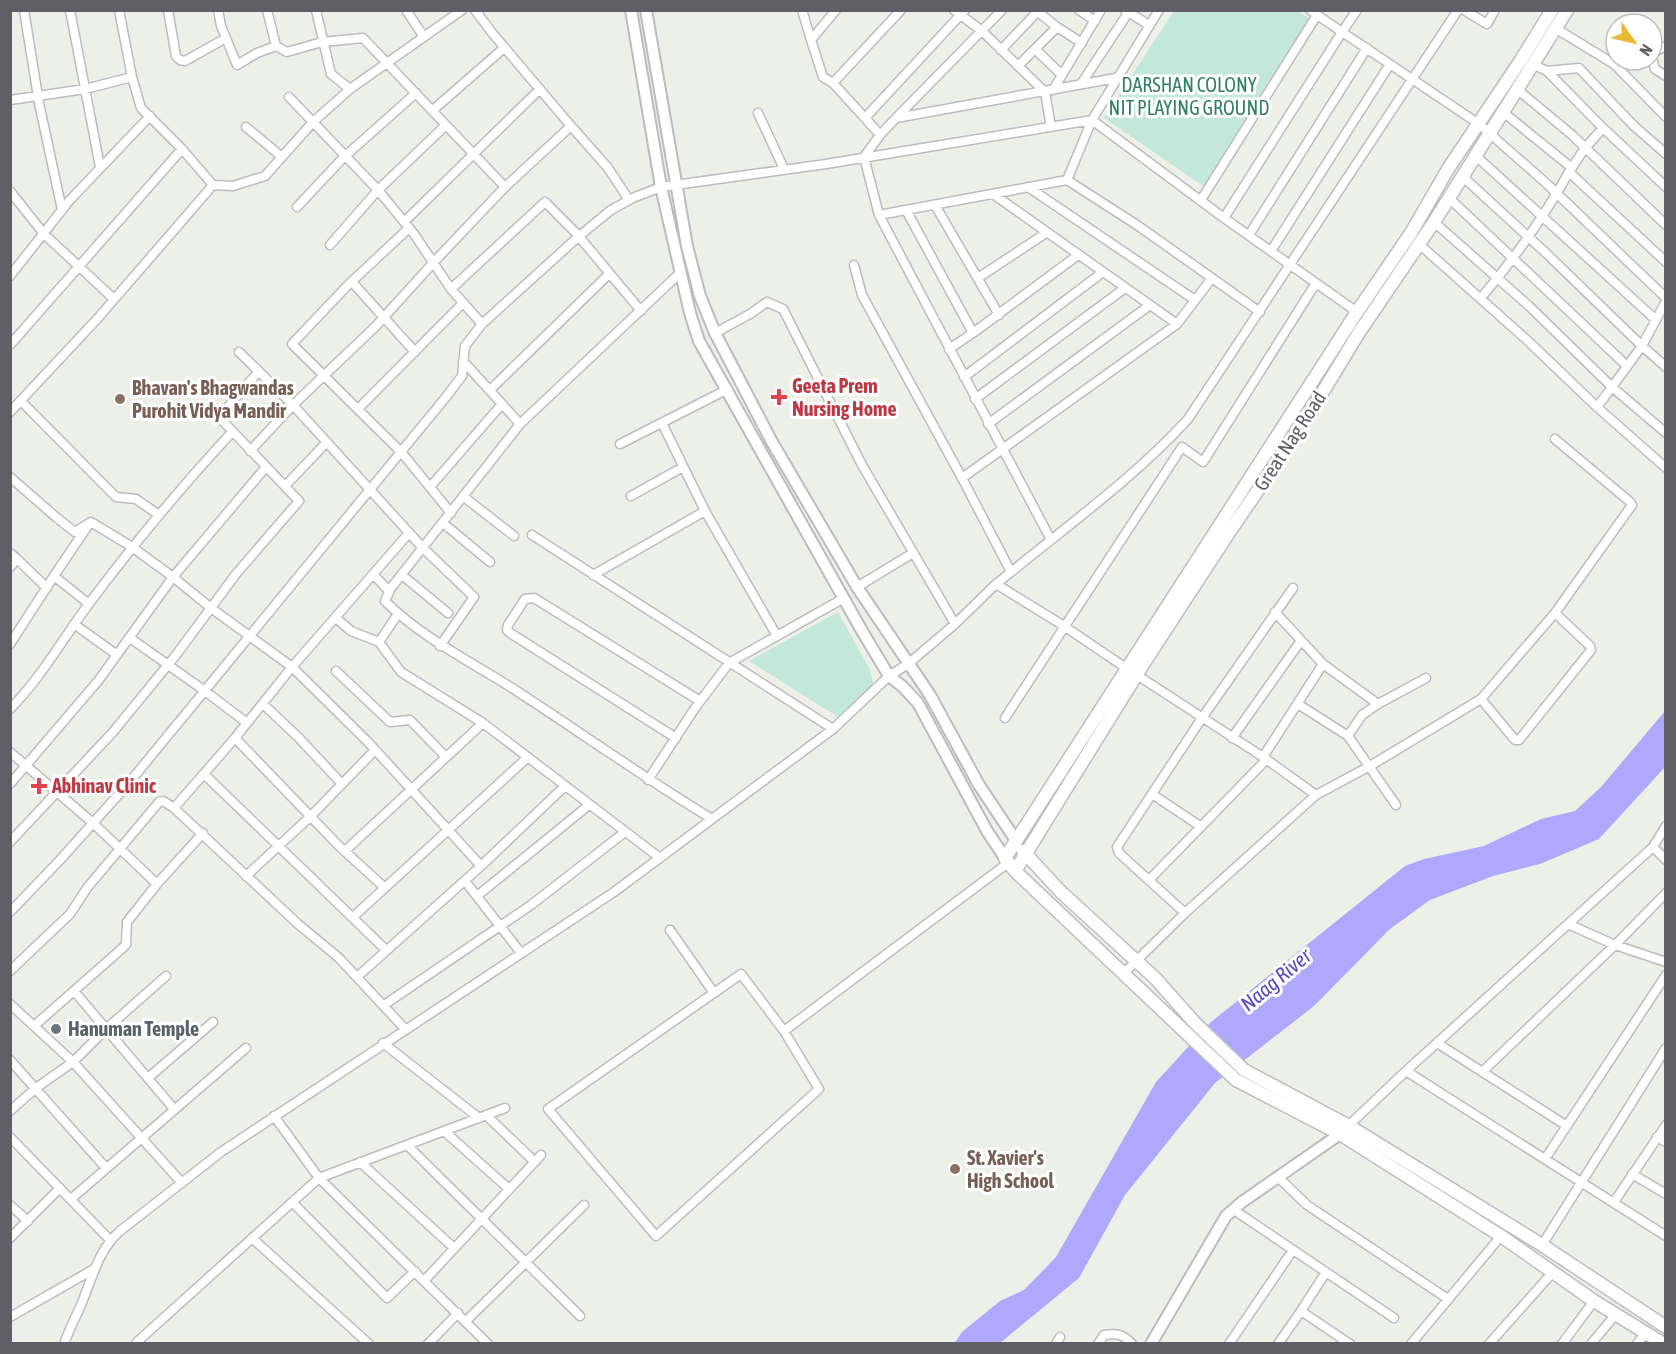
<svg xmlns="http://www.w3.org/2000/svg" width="1676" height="1354" font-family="'Asap Condensed',sans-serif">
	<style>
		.green { fill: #c3e8db }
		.water { fill: #afa8ff }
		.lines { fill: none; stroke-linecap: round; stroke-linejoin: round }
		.minor-casing { stroke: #bdbbc2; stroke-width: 11 }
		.tertiary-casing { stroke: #bdbbc2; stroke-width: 14 }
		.secondary-casing { stroke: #bebcc4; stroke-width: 15 }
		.minor { stroke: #fff; stroke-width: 8 }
		.tertiary { stroke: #fff; stroke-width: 10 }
		.secondary { stroke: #fff; stroke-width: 12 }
		.health-dot { fill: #e0444e; stroke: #fff; stroke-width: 2 }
		.education-dot { fill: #8d6e63; stroke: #fff; stroke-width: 2 }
		.worship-dot { fill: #6b7280; stroke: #fff; stroke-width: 2 }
		.labels { text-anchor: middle; stroke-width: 6; stroke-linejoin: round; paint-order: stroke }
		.park-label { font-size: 20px; fill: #338169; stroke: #fff }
		.health-label { font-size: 20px; font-weight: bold; fill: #be3a42; stroke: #fff; text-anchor: start }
		.education-label { font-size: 20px; font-weight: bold; fill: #785e54; stroke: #fff; text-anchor: start }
		.street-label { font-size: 20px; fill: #605e67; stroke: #fff }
		.worship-label { font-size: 20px; font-weight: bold; fill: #5b616d; stroke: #fff; text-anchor: start }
		.water-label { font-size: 21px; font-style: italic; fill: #5c48c5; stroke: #fff }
	</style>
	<rect width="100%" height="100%" fill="#ecf0e7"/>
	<path class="green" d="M1174,11h124l11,7 -106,168 -99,-68z
		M838,612l32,58 3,12 -8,17 -27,18 -89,-56z"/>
	<path class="water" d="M1665,711v56l-66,72 -59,25 -47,12 -63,24 -40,29 -76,77 -99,77 -90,112 -46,83 -79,65 -46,1 8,-12 38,-31 24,-11 32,-33 100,-175 55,-60 194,-156 19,-7 60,-13 57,-27 34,-8 26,-24z"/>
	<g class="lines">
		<defs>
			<path id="minor" d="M24,10l15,93 23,107
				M70,10l30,157
				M119,10l13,67 9,31 41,41 31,36 20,1 32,-10 48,-54 37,-33 112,-79
				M168,10l8,46 4,4 5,1 41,-23
				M218,10l3,16 16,39 20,-12 19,-7 11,6 35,-10 41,-4 142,149
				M267,10l9,36
				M316,10l15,64 19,15
				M406,10l18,27
				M802,10l9,30
				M954,10l28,21 63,61 6,35
				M1002,10l-106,108 -16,17 -16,22 15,58 172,325
				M1079,10l16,11
				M1125,10l24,15
				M1357,10l-15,22 137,92 68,60 119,114
				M1464,10l23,14 8,-14
				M1038,12l19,15 25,16
				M1555,28l59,36 14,-4
				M1035,49l27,26
				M1001,50l38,-40
				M1652,53l14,-7
				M1652,58l3,11 11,7
				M1532,64l15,7 56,57 63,59
				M1614,64l52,53
				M1018,66l39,-39
				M1547,71l32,-3 54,57 33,29
				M833,83l-10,-6 -12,-37 25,-30
				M1081,84l49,-74
				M1517,89l55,46 94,90
				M1053,90l48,-80
				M289,97l89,93 36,44 37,55 31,35
				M10,100l75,-11 47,-12
				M433,110l71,-62
				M1503,112l69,56
				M758,113l26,56
				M865,118l-32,-35 68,-73
				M896,118l220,-40
				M571,126l37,42 21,32
				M246,127l36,30
				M1603,128l-18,20 -16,24 97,90
				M880,135l-15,-17 100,-108
				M1476,156l180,164
				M1067,180l25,-60 67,-110
				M1028,187l167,113
				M10,191l34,43 70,65
				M993,194l184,130
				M1449,198l178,168
				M1201,200l116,-185
				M935,205l64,110
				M297,207l46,-49 73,-65
				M906,210l67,123 -24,16
				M879,215l188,-35 70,45 123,87
				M1224,218l118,-186 -32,-22
				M404,222l136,-133
				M1434,222l95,84 83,81 30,-41 -95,-92 -85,-78
				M409,228l-61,57 -56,59 110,109 49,60
				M1249,235l118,-187
				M1419,244l109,97 69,66 15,-20 54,46
				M330,245l48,-55 68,-65
				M1271,251l119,-187
				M854,265l8,30 100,183
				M681,272l-161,152 -129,164 -6,13c36,36 81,58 124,85 68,44 134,91 203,133
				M10,276l59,-75 81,-85
				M978,278l68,-45
				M1212,278l-35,46 -215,154 49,94c60,-49 125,-96 177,-153l270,-409
				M352,282l63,70
				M451,289l94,-87 31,31 65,78
				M1481,298c33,-39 63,-81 88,-126
				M1666,301l-24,45 24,21
				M715,333l35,-19 17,-12 16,7 79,156 93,159 41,-40 15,-12
				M973,333l105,-78
				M10,345l172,-196
				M239,352l54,53 130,143 51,49 -34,49
				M964,377l139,-105
				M490,390l119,-116
				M975,399l150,-111
				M21,401l95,96 20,2 23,16
				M502,404l18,20
				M1597,407l69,61
				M358,409l105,-106
				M10,412l88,-94 115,-133
				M662,423l43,88 72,125
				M988,424l162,-119
				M620,444l108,-55
				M250,451l43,-46 82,-78 58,-64 72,-76 66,-61 -78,-92 -18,-24
				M10,477l47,41 18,14 16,-10 41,25 41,30 38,31 81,59 77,76 112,123
				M285,486l42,-44
				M430,487l72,-83 -39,-43
				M631,496l52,-29
				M464,497l50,39
				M443,523l47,39
				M532,535l301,194
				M10,553l7,6 -7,8
				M17,559l30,29
				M373,574l16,17
				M402,575l46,38
				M593,575l112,-64
				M54,576l35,28
				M996,584l68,42 62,42
				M857,587l56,-34
				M1275,612l48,52 55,40
				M336,618l15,13 28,11 22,30 82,51 177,135
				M74,624l43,31
				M130,638l75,53 42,32
				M379,642l19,-28
				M10,644l44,-68 35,-52
				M336,671l54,51 20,-2 35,36
				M1137,675l126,82 53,38
				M1481,699l34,41h4l72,-90 -1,-4 -35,-33
				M263,704l35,33 44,47
				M1298,704l50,32
				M10,709c31,-31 52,-69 78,-104 45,-60 93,-118 144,-173
				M1005,718l177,-271 21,15 113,-179
				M235,738l104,108 46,42
				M676,738l-166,-105 -3,-3 1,-5 17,-26 9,-1 166,103
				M1232,738l68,-96
				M10,752l83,71 64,61 -30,38 -1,23 -92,81
				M1263,757l60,-93
				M204,774l182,176
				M648,780l47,-72 34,-45 115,-65
				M10,784l88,-103 75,-104 93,-110
				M1152,794l48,32
				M1396,805l-48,-69 14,-21 16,-11 48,-26
				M10,842l103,-110 63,-77 60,-81 63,-73 -80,-84 40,-46
				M1653,847l13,13
				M346,850l137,-127
				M246,876l65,-60 64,-66
				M1149,880l117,-120
				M465,881l56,72
				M157,884l46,-51
				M477,896l112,-91
				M10,912l50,-52 68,-76 318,-387 16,-21 3,-30 17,-22 96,-87 33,-27 24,-13 26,-10 165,-23 266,-44 132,98 133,94
				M1185,913l-66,-60 -2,-6 85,-129 91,-130
				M353,917l175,-160
				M1568,924l47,21 51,17
				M670,930l44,63
				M10,971l60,-57 17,-26 72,-86 4,-1 11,7
				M1124,973l61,-60 131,-118 54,-29 111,-67 74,-86 77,-108 -3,-4 -74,-62
				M741,974l43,57 35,58 -163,147 -108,-127z
				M357,977l124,-111 84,-80
				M74,991l100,118
				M10,1004l63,58 109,121
				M384,1005l147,-100 94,-73
				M405,1029l-66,-71 -41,-34 -124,-116 61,-70 57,-71 117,-134
				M784,1031l224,-168
				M383,1043l96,75
				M1437,1043l130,83
				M10,1060l96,108
				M1406,1071l260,165
				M1482,1072l133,-127 51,-52
				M148,1078l65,-56
				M10,1111l26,-23 37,-26 33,-33 60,-53
				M486,1115l49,47
				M274,1116l45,62 169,166
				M1346,1128l60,-57 247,-224 13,-21
				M444,1131l65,58
				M10,1137l100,103
				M1657,1137l9,5
				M407,1145l173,171
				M1545,1159l121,-184
				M360,1162l94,86
				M1632,1174l34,20
				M1278,1177l29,28 141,94
				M71,1199l175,-151
				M292,1202l95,96 28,-27
				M1614,1202l52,-77
				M10,1205l18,16
				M1234,1210l160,108
				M10,1238l50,-50
				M252,1238l117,106
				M1542,1245l124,-197
				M1326,1272l-25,39 49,33
				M424,1281l117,-126
				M10,1317l84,-48
				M466,1321l118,-116
				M137,1342l182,-164 186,-70
				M64,1344c5,-14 11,-26 17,-39 11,-26 17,-55 39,-74l101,-79 393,-260 219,-163 56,-53 19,-12 47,-40
				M428,1344l30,-31
				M1056,1344l4,-7
				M1098,1344l6,-9c13,-2 19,-1 28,9
				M1229,1344l64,-94
				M1278,1344l23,-33
				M1411,1344l90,-108
				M1489,1344l64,-72
				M1562,1344l32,-43
				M1591,1344l25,-30
				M1637,1344l9,-12"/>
			<path id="tertiary" d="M631,10l30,177 29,126 9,28 163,290 27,45 13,10 16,17 69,128 18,27
				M646,10l41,236 13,50 15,37 57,109 85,145 73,108 49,90 38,57
				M1151,1344l75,-128 16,-14 98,-68"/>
			<path id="secondary" d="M1552,10l-31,50 -73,109 -37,64 -54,79 -352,546 10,13 221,209 104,54 161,102 93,65 70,43
				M1023,851l38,41 94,86 40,45 49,47 105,56 193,119 124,82
				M1015,871l127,-205 88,-135 74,-108 54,-89 76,-112 133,-212"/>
		</defs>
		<use href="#minor" class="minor-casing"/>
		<use href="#tertiary" class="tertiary-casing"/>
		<use href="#secondary" class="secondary-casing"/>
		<use href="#minor" class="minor"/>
		<use href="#tertiary" class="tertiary"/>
		<use href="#secondary" class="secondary"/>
	</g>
	<g class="health-dot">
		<path d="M776 388h6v6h6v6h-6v6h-6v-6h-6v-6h6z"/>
		<path d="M36 777h6v6h6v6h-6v6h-6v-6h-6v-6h6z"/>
	</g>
	<g class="education-dot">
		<circle cx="120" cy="399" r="6"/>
		<circle cx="955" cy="1169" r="6"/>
	</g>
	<circle class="worship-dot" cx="56" cy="1029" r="6"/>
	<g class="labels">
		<g class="park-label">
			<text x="1189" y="92">DARSHAN COLONY<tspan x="1189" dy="23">NIT PLAYING GROUND</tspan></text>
		</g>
		<g class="health-label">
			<text x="792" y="393">Geeta Prem<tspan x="792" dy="23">Nursing Home</tspan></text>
			<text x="52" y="793">Abhinav Clinic</text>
		</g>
		<g class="education-label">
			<text x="132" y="395">Bhavan's Bhagwandas<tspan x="132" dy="23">Purohit Vidya Mandir</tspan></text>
			<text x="967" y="1165">St. Xavier's<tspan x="967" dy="23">High School</tspan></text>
		</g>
		<g class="street-label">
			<text transform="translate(1290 441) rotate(-57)" y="7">Great Nag Road</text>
		</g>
		<g class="worship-label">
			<text x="68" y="1036">Hanuman Temple</text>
		</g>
		<g class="water-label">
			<text transform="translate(1276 980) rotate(-40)" y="7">Naag River</text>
		</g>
	</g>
	<rect width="1676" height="1354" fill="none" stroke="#605e67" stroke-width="24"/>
	<g transform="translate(1634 42) rotate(124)"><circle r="28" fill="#ffffff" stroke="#bfbfc2" stroke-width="1.5"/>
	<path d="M0-4.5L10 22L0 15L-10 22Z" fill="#ebb832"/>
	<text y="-9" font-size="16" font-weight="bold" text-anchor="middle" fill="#605e67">N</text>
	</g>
</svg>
